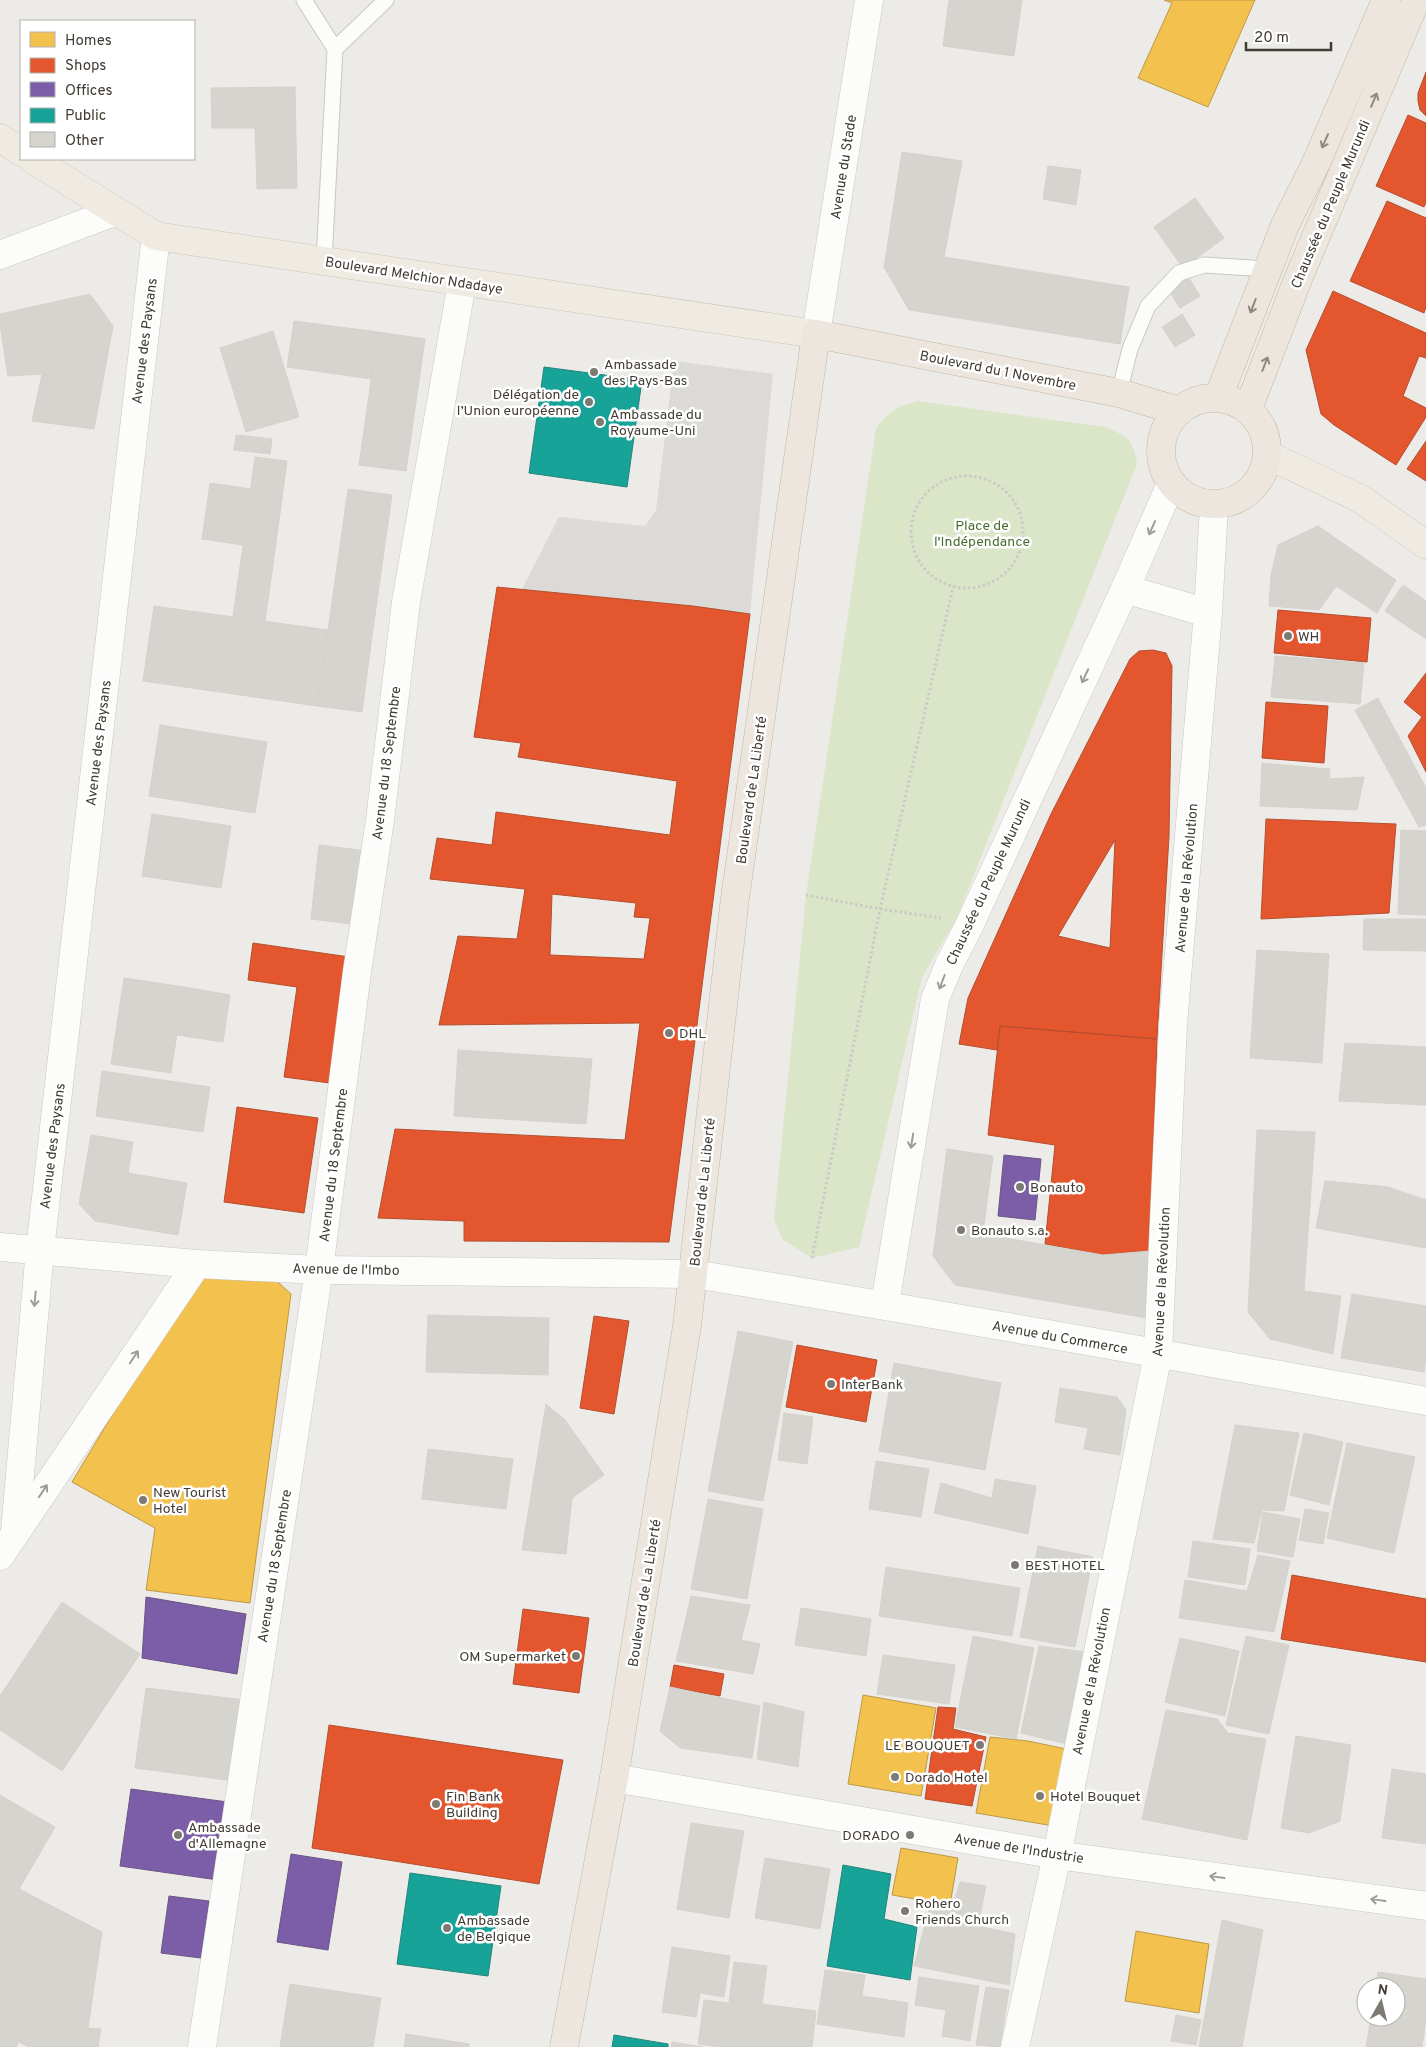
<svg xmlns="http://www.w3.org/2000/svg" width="1426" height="2047" font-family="Overpass,sans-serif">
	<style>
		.green { fill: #dbe6c9 }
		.parking { fill: #dcdad7 }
		.homes { fill: #f2c14e; stroke: #bd9946 }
		.shops { fill: #e4572e; stroke: #b34f30; fill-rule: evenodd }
		.offices { fill: #7b5ea7; stroke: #6a5484 }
		.public { fill: #17a398; stroke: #24847a }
		.building { fill: #d6d4cf; stroke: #d5d2cd }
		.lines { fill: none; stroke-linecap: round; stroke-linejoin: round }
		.service-casing { stroke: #c9c7c3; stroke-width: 17 }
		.minor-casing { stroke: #c9c7c3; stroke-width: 29 }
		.tertiary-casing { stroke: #c9c7c3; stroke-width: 29 }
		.primary-casing { stroke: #cdc5b6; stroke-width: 29 }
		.trunk-casing { stroke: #c3b6a4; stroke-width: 29 }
		.path { stroke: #cbcac6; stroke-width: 3; stroke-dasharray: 2.5 2.5; stroke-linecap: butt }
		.service { stroke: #fcfcfb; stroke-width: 15 }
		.minor { stroke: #fcfcfb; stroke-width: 28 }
		.tertiary { stroke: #fcfcfb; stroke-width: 28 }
		.primary { stroke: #efebe3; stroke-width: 28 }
		.trunk { stroke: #ece6de; stroke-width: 28 }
		.oneway { stroke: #8e8880 }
		.oneway2 { stroke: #9e9c98 }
		.poi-dot { fill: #7d7973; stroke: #fff; stroke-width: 2 }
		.labels { text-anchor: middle; stroke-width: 5; stroke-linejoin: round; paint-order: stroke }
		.street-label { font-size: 14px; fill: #413c34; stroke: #fff }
		.poi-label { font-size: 14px; fill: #413c34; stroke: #fff; text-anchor: start }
		.park-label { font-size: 14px; fill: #486c2e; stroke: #fff }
	</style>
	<rect width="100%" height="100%" fill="#edebe7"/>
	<path class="green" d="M918,401l187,26c23,10 28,11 32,37l-181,456 -34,57 -63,270 -47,11 -29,-18 -9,-20 32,-325 70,-467c14,-17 21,-22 42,-27z"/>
	<path class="parking" d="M674,361l99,13 -23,240 -228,-25 37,-72 86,9 11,-16z"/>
	<path class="homes" d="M1164,0h91l-47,107 -70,-29 34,-75z
		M226,1261l42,12 23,21 -41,309 -104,-13 9,-62 -83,-46 117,-195z
		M863,1695l73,13 -15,88 -73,-12z
		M990,1737l38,4 38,8 -12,77 -78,-13z
		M901,1848l57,10 -8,47 -58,-10z
		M1136,1931l73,13 -10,69 -74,-12z"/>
	<path class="shops" d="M1426,72v44l-6,-6 -2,-9v-8z
		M1408,115l18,8v79l-2,5 -48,-21z
		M1387,201l39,17v89l-2,6 -74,-32z
		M1333,291l93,42v25l-7,-2 -16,40 23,12v9l-30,48 -62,-40 -13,-11 -15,-64z
		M1426,441v40l-19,-12z
		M497,587l196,19 57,8 -81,628 -205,-1v-20l-86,-3 17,-89 230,11 15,-117 -201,2 19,-89 59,3 8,-50 -95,-10 7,-41 55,7 4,-33 174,23 7,-54 -159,-24 3,-14 -47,-6zM552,894l84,9 -2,14 16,1 -6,41 -94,-4z
		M1278,610l93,8 -4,44 -93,-9z
		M1153,650l13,3 6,13 -3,170 -12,203 -157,-13 -3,24 -38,-6 9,-46 83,-184 79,-155 9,-8zM1115,840l-5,108 -52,-12z
		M1426,673v99l-18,-36 14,-19 -18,-15z
		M1266,702l62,4 -4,57 -62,-5z
		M1266,819l130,5 -7,89 -128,6z
		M253,943l110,16 -18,126 -61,-8 13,-90 -49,-7z
		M1000,1026l157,13 -7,212 -47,4 -58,-11 10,-99 -67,-10z
		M237,1107l81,11 -14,95 -80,-11z
		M594,1316l35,5 -15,93 -34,-6z
		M797,1345l80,15 -11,62 -80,-15z
		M1292,1575l134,24v63l-145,-23z
		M523,1609l66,9 -10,75 -66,-9z
		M674,1665l50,9 -4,22 -50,-9z
		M938,1707l18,1 -3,21 33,8 -14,69 -47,-7z
		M329,1725l234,35 -24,124 -227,-36z"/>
	<path class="offices" d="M1004,1155l37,4 -6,61 -37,-4z
		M146,1597l100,17 -9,60 -95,-16z
		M131,1789l104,14 -10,78 -105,-15z
		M291,1854l51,8 -14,88 -51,-8z
		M169,1896l40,5 -8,57 -40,-5z"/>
	<path class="public" d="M544,367l98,13 -15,107 -98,-14z
		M843,1865l48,9 -7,45 33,8 -7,53 -83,-14z
		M410,1873l91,13 -13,90 -91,-12z
		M614,2035l54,9v3h-56z"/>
	<path class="building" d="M949,0h73l-8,56 -71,-10z
		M295,87l2,101 -40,1 -2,-61h-43l-1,-40z
		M902,152l60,9 -18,96 185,30 -9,57 -211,-34 -25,-43z
		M1048,166l33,4 -5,35 -33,-6z
		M1195,198l29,40 -41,30 -29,-41z
		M1187,275l13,21 -20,12 -13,-20z
		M90,294l23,32 -19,103 -62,-8 10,-47 -34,2 -8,-51v-11z
		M1182,314l13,21 -20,12 -13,-20z
		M294,321l84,11 -6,47 -85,-12z
		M273,331l26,86 -53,15 -26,-84z
		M378,332l47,7 -19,132 -47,-6z
		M236,435l36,4 -2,15 -36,-4z
		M255,457l32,4 -11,82 -32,-5z
		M210,483l48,7 -8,56 -48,-7z
		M348,489l44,6 -20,141 -44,-6z
		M1318,526l78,54 -19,33 -41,-27 -17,24 -50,-4 2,-31 7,-30z
		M244,538l32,5 -11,78 -32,-4z
		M1403,585l23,16v38l-41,-28z
		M154,606l174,24 -11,76 -174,-25z
		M328,630l44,6 -10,76 -45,-6z
		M1275,656l89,7 -4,41 -89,-7z
		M1378,698l48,90v37l-7,2 -64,-117z
		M160,725l107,17 -12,71 -106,-17z
		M1262,763l68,6 -1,10 35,-2 -7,33 -97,-4z
		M152,814l79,12 -10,62 -79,-12z
		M1401,830l25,1v84l-28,-1z
		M319,845l49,6 -8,74 -49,-6z
		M1364,919h62v32l-63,-1z
		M1257,950l72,4 -7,109 -72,-5z
		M124,978l60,9 -13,86 -60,-9z
		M184,987l46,8 -7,47 -46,-7z
		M1345,1043l81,4v58l-87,-4z
		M458,1050l134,9 -6,65 -132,-8z
		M102,1071l108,16 -7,45 -107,-16z
		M1257,1130l58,2 -11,159 37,5 -8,58 -63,-15 -22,-27z
		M91,1135l42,7 -5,31 59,10 -9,52 -83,-14 -16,-17z
		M947,1149l46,7 -9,69 4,10 115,20 47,-4 -3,67 -192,-33 -22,-29z
		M1325,1181l63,6 38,13v48l-110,-20z
		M1352,1294l74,12v52l-2,14 -83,-14z
		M428,1315l121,3 -1,57 -122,-3z
		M738,1331l55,11 -30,159 -55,-10z
		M894,1363l107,20 -16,87 -106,-19z
		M1060,1388l57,9 9,13 -6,45 -36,-6 4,-21 -33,-6z
		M546,1404l19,16 39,55 -32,23 -6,56 -44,-4z
		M784,1413l29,4 -6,47 -29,-4z
		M1235,1425l64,8 -15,78 -22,-1 -8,33 -41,-4z
		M1304,1433l39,9 -14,63 -39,-10z
		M1347,1443l68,14 -21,96 -67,-15z
		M428,1449l85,10 -7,50 -84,-10z
		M876,1461l53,8 -8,48 -52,-8z
		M995,1479l41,7 -8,48 -94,-21 7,-30 51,15z
		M708,1499l55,10 -16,90 -56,-10z
		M1305,1509l24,4 -6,31 -24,-4z
		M1263,1512l37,7 -7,38 -36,-6z
		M1193,1541l57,8 -5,36 -57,-8z
		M1038,1546l55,11 -18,90 -55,-10z
		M1258,1555l32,6 -16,71 -95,-14 6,-38 62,11z
		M886,1567l134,21 -8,48 -133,-20z
		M691,1596l59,9 -9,35 19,4 -7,30 -77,-13z
		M62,1602l78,52 -78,117 -62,-41v-34z
		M801,1608l70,11 -5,37 -71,-11z
		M973,1636l61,12 -18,91 -61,-12z
		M1246,1636l43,9 -20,89 -43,-9z
		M1180,1638l59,13 -14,65 -60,-14z
		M1039,1646l47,6 -19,92 -46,-11z
		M883,1655l72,10 -6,39 -72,-10z
		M670,1687l90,19 -8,52 -72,-10 -20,-17z
		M146,1688l99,12 -11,81 -99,-13z
		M764,1702l40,10 -6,55 -41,-8z
		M1166,1710l51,9 11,14 38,6 -19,101 -105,-21z
		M1296,1736l55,9 -11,76 -31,12 -28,-5z
		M1392,1769l34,5v70l-44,-6z
		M0,1795l55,32 -36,62 83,43 -14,96 13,1 -3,18h-69l-10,-5 -3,5h-16z
		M691,1823l53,8 -15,87 -52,-9z
		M765,1858l65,11 -10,60 -65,-11z
		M960,1882l26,4 -8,40 37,8 -6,51 -95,-19 16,-60 22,3z
		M1222,1920l41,10 -21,117h-43z
		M672,1947l58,9 -6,41 -24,-4 -4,24 -34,-5z
		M734,1962l33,4 -5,38 54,7 -4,36h-92l-22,-3 6,-44 25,3z
		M825,1970l40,5 -3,21 46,7 -4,34 -87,-13z
		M1378,1972l48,7v41l-4,27h-56l5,-30h25v-30h-20z
		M919,1977l60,9 -9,55 -28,-5 4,-26 -31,-5z
		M290,1984l91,14 -8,49h-93z
		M986,1987l23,3 -9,57 -24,-2z
		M1176,2015l25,5 -5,25 -25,-4z
		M406,2034l63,10v3h-65z
		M672,2042l31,5h-32z"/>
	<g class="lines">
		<defs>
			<path id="service" d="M304,0l31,49 -11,212
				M335,49l51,-49
				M1119,393l11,-44 18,-43 31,-33 25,-8 63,4"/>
			<path id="minor" d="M0,255l114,-43
				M1125,589l83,24
				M693,1274c245,39 489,84 733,127
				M885,1304l50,-305 14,-34 20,-39 156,-337 46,-105
				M15,1531l25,-281 116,-1014
				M614,1778l443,77 369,51
				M202,2047l117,-777 38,-298 23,-152 26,-218 56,-319
				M1015,2047l42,-192 101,-501 15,-330 35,-411 6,-108"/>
			<path id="tertiary" d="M816,334l53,-334
				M0,1247l197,17 122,6 374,4
				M0,1556l197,-292"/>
			<path id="primary" d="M0,138l21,14
				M32,159l124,77 660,98
				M1268,455l93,44 65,46"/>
			<path id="trunk" d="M1161 451a53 53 0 1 1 106 0a53 53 0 1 1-106 0Z
				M1218,398l67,-173 31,-62 70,-163
				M1248,409l50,-130 118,-279
				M564,2047l50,-269 73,-452 48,-428 81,-564 303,59 60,18"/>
		</defs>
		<use href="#service" class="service-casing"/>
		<use href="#minor" class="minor-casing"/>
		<use href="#tertiary" class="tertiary-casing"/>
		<use href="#primary" class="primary-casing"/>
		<use href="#trunk" class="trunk-casing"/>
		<path class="path" d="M911 532a56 56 0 1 1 112 0a56 56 0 1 1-112 0Z
			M806,895l74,14 61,9
			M812,1258l68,-349 73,-322"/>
		<use href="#service" class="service"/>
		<use href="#minor" class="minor"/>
		<use href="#tertiary" class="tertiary"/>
		<use href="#primary" class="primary"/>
		<use href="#trunk" class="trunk"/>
	</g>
	<defs><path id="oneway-shaft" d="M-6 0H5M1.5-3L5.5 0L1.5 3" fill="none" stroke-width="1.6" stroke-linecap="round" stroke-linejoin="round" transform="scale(1.25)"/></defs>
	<g class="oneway">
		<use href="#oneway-shaft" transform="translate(1374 100) rotate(-67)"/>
		<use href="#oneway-shaft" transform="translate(1325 141) rotate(114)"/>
		<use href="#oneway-shaft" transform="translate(1253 306) rotate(111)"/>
		<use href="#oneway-shaft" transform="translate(1265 364) rotate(-69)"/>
	</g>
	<g class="oneway2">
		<use href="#oneway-shaft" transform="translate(1152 528) rotate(114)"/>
		<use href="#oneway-shaft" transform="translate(1085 676) rotate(115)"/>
		<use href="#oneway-shaft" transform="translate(942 982) rotate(111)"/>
		<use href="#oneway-shaft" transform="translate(912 1141) rotate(99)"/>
		<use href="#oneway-shaft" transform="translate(35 1299) rotate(95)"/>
		<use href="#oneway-shaft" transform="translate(134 1357) rotate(-56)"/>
		<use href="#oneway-shaft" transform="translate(43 1491) rotate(-56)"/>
		<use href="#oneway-shaft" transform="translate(1217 1877) rotate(-172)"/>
		<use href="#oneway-shaft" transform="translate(1378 1900) rotate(-172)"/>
	</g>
	<g class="poi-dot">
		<circle cx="594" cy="372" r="5"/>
		<circle cx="589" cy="402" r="5"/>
		<circle cx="600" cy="422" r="5"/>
		<circle cx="1288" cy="636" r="5"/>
		<circle cx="669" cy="1033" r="5"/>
		<circle cx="1020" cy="1187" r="5"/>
		<circle cx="961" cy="1230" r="5"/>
		<circle cx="831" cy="1384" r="5"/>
		<circle cx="143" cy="1500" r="5"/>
		<circle cx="1015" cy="1565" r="5"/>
		<circle cx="576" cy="1656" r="5"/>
		<circle cx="980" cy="1745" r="5"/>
		<circle cx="895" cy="1777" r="5"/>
		<circle cx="1040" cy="1796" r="5"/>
		<circle cx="436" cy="1804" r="5"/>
		<circle cx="178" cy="1835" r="5"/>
		<circle cx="910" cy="1835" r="5"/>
		<circle cx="905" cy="1911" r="5"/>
		<circle cx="447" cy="1928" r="5"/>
	</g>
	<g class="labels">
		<g class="street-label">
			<text transform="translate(843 167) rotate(-81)" y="5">Avenue du Stade</text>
			<text transform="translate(1330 204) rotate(-67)" y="5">Chaussée du Peuple Murundi</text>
			<text transform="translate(414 275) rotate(9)" y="5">Boulevard Melchior Ndadaye</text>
			<text transform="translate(144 341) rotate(-83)" y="5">Avenue des Paysans</text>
			<text transform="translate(998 370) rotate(11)" y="5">Boulevard du 1 Novembre</text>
			<text transform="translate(98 743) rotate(-83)" y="5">Avenue des Paysans</text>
			<text transform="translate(386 763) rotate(-83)" y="5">Avenue du 18 Septembre</text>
			<text transform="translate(751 790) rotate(-82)" y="5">Boulevard de La Liberté</text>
			<text transform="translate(1186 878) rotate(-85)" y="5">Avenue de la Révolution</text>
			<text transform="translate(988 882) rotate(-65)" y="5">Chaussée du Peuple Murundi</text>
			<text transform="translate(52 1146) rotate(-83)" y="5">Avenue des Paysans</text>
			<text transform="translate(333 1165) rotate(-83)" y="5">Avenue du 18 Septembre</text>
			<text transform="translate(702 1192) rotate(-84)" y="5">Boulevard de La Liberté</text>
			<text transform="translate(346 1269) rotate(1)" y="5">Avenue de l'Imbo</text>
			<text transform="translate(1161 1282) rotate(-87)" y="5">Avenue de la Révolution</text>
			<text transform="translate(1060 1337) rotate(10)" y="5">Avenue du Commerce</text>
			<text transform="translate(274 1566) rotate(-81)" y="5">Avenue du 18 Septembre</text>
			<text transform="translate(644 1593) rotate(-81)" y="5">Boulevard de La Liberté</text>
			<text transform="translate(1091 1681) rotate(-79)" y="5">Avenue de la Révolution</text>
			<text transform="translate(1019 1848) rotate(9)" y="5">Avenue de l'Industrie</text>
		</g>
		<g class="poi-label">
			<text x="604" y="369">Ambassade<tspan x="604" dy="16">des Pays-Bas</tspan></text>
			<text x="579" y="399" text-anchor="end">Délégation de<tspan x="579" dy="16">l’Union européenne</tspan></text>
			<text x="610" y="419">Ambassade du<tspan x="610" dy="16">Royaume-Uni</tspan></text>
			<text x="1298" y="641">WH</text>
			<text x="679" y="1038">DHL</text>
			<text x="1030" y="1192">Bonauto</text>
			<text x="971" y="1235">Bonauto s.a.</text>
			<text x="841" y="1389">InterBank</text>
			<text x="153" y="1497">New Tourist<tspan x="153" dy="16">Hotel</tspan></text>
			<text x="1025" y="1570">BEST HOTEL</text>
			<text x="566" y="1661" text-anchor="end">OM Supermarket</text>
			<text x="970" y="1750" text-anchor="end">LE BOUQUET</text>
			<text x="905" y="1782">Dorado Hotel</text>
			<text x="446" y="1801">Fin Bank<tspan x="446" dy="16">Building</tspan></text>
			<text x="1050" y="1801">Hotel Bouquet</text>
			<text x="188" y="1832">Ambassade<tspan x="188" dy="16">d'Allemagne</tspan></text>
			<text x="900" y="1840" text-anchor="end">DORADO</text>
			<text x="915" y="1908">Rohero<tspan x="915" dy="16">Friends Church</tspan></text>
			<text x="457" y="1925">Ambassade<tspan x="457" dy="16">de Belgique</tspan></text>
		</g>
		<g class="park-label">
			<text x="982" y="530">Place de<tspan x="982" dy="16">l'Indépendance</tspan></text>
		</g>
	</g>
	<rect x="20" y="20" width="175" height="140" fill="#ffffff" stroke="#b3b1ae"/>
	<rect x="30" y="32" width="25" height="15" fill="#f2c14e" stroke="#b3b1ae"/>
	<text x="65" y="45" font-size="15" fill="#413c34">Homes</text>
	<rect x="30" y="58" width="25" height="15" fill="#e4572e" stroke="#b3b1ae"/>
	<text x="65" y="70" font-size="15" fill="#413c34">Shops</text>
	<rect x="30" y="82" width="25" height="15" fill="#7b5ea7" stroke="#b3b1ae"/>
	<text x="65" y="95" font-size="15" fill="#413c34">Offices</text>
	<rect x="30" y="108" width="25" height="15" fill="#17a398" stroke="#b3b1ae"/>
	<text x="65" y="120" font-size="15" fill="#413c34">Public</text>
	<rect x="30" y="132" width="25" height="15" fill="#d6d4cf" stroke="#b3b1ae"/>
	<text x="65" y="145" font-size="15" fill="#413c34">Other</text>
	<g transform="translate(1381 2002) rotate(8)"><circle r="24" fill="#ffffff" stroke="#b3b1ae"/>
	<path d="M0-4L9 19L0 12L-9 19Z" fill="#7d7973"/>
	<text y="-8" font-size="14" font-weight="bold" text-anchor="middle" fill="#413c34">N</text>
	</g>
	<path d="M1246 42v8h85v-8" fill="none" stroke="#413c34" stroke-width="2.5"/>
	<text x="1254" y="42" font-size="15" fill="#413c34" stroke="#ffffff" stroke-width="4" paint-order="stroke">20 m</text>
</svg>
